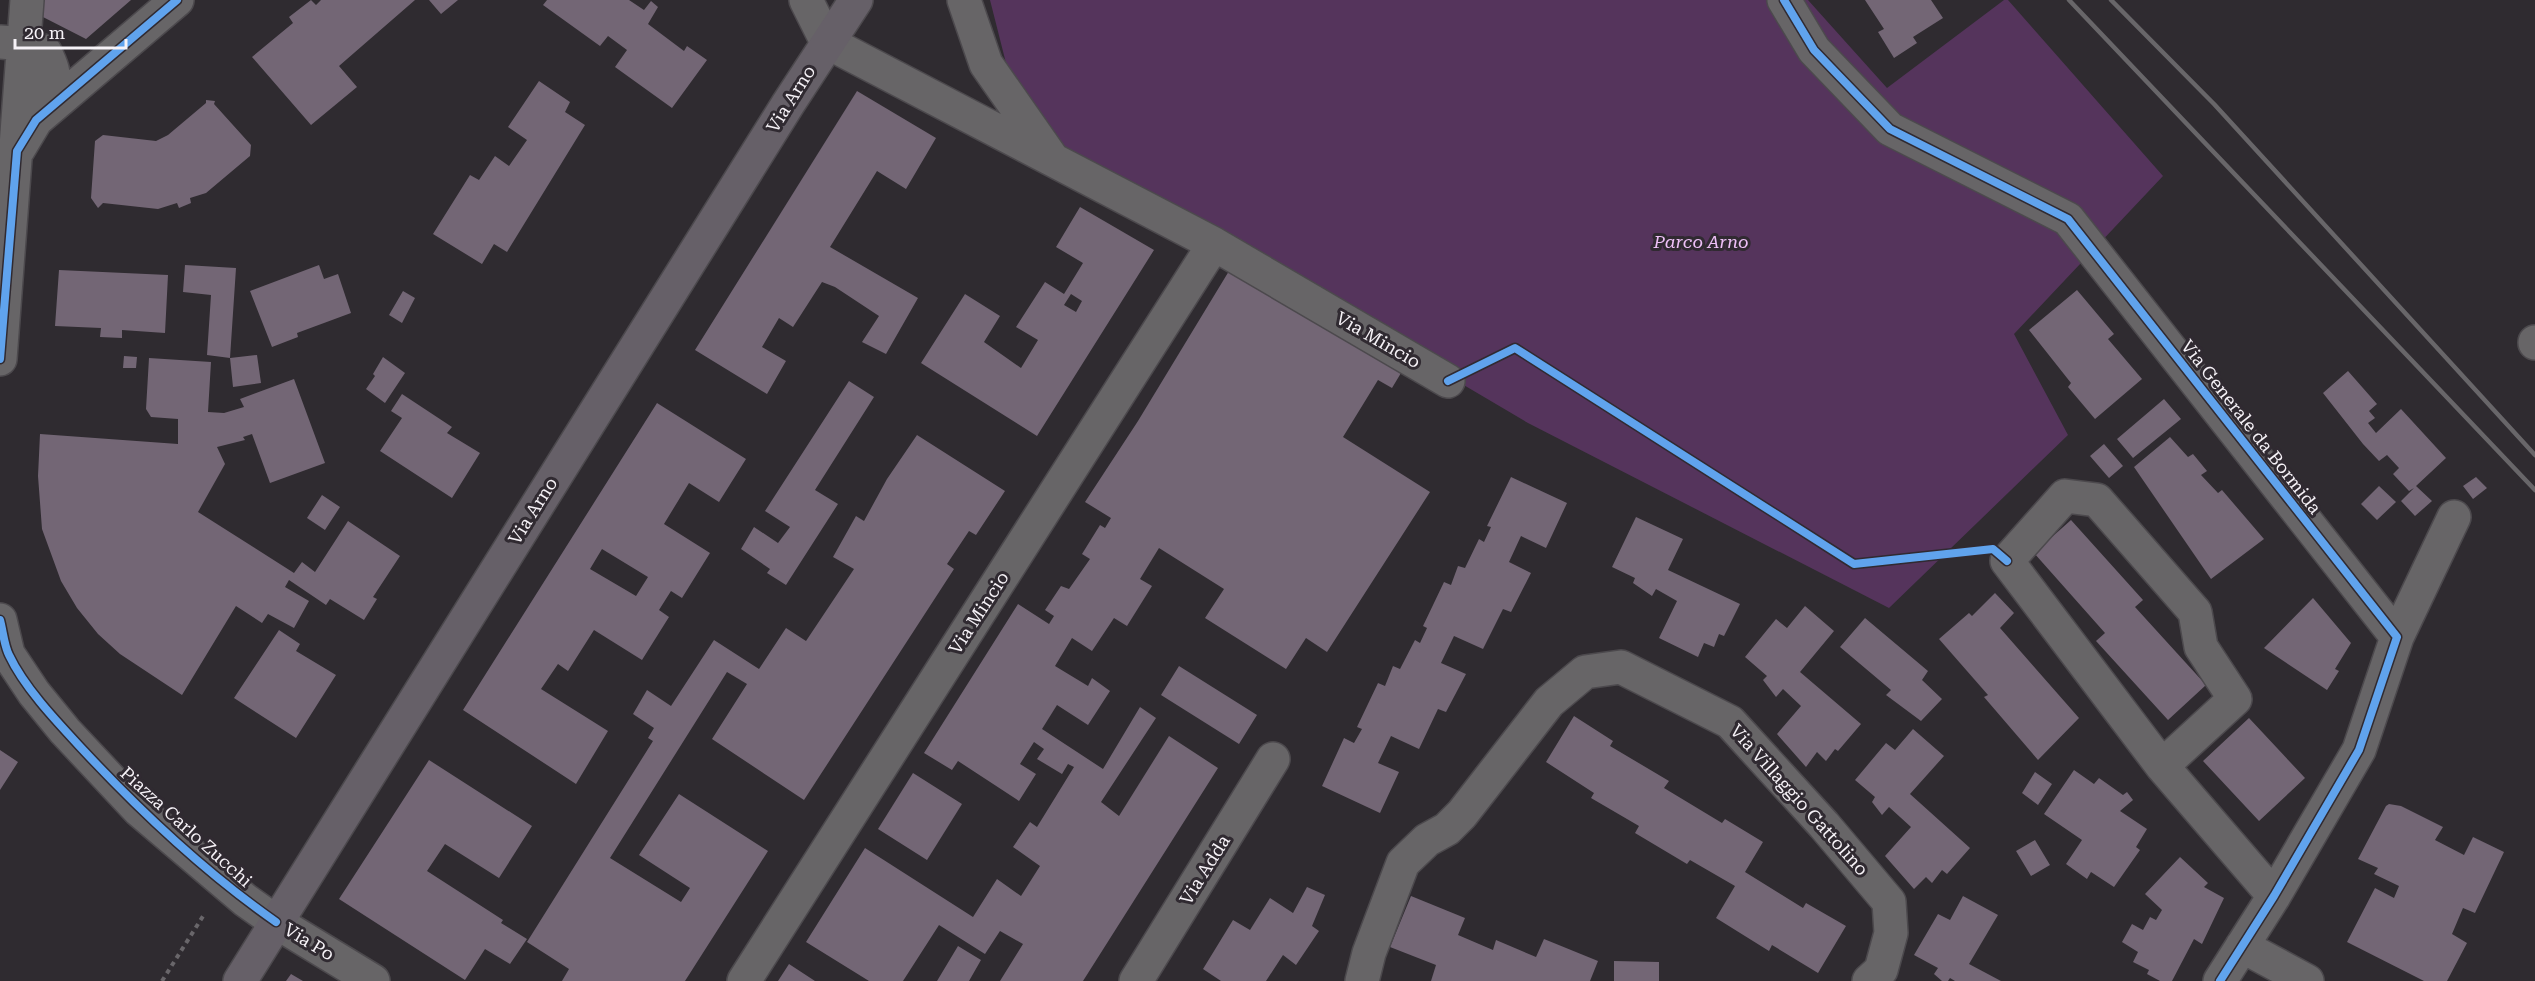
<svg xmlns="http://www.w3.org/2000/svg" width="2535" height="981" font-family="'Roboto Serif',serif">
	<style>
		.green { fill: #55345c }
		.building { fill: #736675; fill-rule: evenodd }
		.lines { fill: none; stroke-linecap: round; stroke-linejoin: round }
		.minor-casing { stroke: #4c494d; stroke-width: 36 }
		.major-casing { stroke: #4c494d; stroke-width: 36 }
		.path { stroke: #69666a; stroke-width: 4; stroke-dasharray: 4.5 4.5; stroke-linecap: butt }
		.minor { stroke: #676567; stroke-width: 33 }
		.major { stroke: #666068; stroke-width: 33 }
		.rail { stroke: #686669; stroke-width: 4.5 }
		.cycleway-casing { stroke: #302a31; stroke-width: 11 }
		.cycleway { stroke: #60a3ed; stroke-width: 8 }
		.labels { text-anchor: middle; stroke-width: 6; stroke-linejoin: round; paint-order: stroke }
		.street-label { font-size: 18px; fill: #f6f2f7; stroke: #302a31 }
		.park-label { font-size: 18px; font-style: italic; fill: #eec0f7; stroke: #302a31 }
	</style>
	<rect width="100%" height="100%" fill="#2f2b30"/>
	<path class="green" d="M990,0h818l79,88 117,-88h4l155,176 -149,158 54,101 -179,173 -361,-185 -461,-272 -60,-84z"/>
	<path class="building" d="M43,0h88l-45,39 -45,-23z
		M311,0l5,5 5,-5h94l-76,66 18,21 -46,38 -59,-68 41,-34 -4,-6z
		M429,0h29l-17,14z
		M547,0h82l15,10 7,-9 7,6 -10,17 36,27 3,-5 20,14 -35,48 -57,-41 12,-17 -19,-14 -8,10 -57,-41z
		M1865,0h66l12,18 -30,19 4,6 -23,15 -16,-26 6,-3z
		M539,81l31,21 -5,10 20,13 -78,127 -13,-8 -12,20 -49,-30 37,-59 9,5 16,-24 14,10 18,-26 -19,-13z
		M857,91l79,47 -30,51 -29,-18 -47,76 88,51 -32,56 -24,-12 17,-26 -44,-29 -13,-5 -29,45 -14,-9 -17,29 24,14 -19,33 -72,-44z
		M206,100l9,1 -1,3 37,41 -1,11 -44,37 -16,5 1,5 -12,5 -2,-5 -19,6 -55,-6 -5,5 -7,-10 4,-57 8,-6 53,6 12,-6 38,-32z
		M1080,207l74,43 -117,186 -116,-73 44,-69 35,22 -16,26 37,26 17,-28 -22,-13 29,-45 19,12 19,-31 -27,-16zM1071,294l11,7 -6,11 -12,-7z
		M185,265l51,3 -6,90 27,-3 4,28 -28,4 -3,-29 -23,-3 4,-60 -28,-3z
		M319,265l5,14 14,-5 13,39 -54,20 1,4 -26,10 -22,-56z
		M59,270l109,5 -3,58 -43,-3v8l-22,-1 1,-9 -46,-2z
		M1229,271l172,102 -9,15 -14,-8 -35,57 87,55 -103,160 -21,-14 -20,31 -81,-51 19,-29 -65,-41 -19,31 12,7 -25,40 -13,-8 -22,33 -20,-13 -17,28 33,20 4,-8 18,13 -22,34 -31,-20 -15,24 61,40 37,-62 16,11 -55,84 18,14 50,-80 49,32 -135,213h-83l23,-37 -23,-13 -15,23 -46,-29 -36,56h-34l-63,-39 59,-94 108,69 24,-38 24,17 19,-30 -27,-19 17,-25 7,5 37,-60 -6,-3 -6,10 -25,-15 7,-10 -10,-7 -14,22 16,10 -17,27 -61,-40 -6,9 -28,-17 94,-149 31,20 5,-8 -9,-6 16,-24 8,3 21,-30 -8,-5 18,-29 5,3 6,-10 -26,-16 53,-81z
		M2077,290l37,44 -6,5 34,40 -47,40 -27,-32 3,-4 -42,-53z
		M403,291l12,7 -13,25 -13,-8z
		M124,356l13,1 -1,11h-13z
		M383,357l22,16 -20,30 -19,-14 9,-13 -2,-2z
		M149,358l62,4 -3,50 16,1 20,-6 -4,-8 54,-20 31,84 -55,20 -18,-49 -9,3 2,3 -28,7 8,17 -27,48 96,61 8,-11 13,10 33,-51 52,35 -27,41 4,2 -13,21 -34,-21 -4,6 -37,-25 -4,7 24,14 -15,27 -26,-14 -6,9 -26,-17 -54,89 -62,-41 -22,-20 -21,-26 -16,-27 -19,-52 -4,-53 2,-42 138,10v-25l-27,-2 -5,-8z
		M2348,371l29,33 -8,7 6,7 -7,5 8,10 25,-24 45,49 -30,28 16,15 -17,15 -14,-15 13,-13 -5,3 -16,-17 6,-6 -12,-13 -8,6 -16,-17 -40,-51z
		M849,381l25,16 -59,93 23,14 -52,81 -19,-12 3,-4 -29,-20 13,-22 24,16 12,-16 -25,-16z
		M402,394l50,33 -5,6 33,20 -28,45 -72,-47 22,-33 -11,-7z
		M2164,399l17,20 -48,39 -16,-19z
		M657,403l89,56 -27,43 -30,-19 -25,41 46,29 -28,45 -11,-7 -12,19 10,7 -27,43 -48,-30 -26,41 -10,-7 -17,25 67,42 -32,53 -113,-74zM602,549l46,28 -12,19 -46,-27z
		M917,435l88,56 -29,44 -7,-4 -22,33 7,5 -150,231 -92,-61 35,-55 -20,-12 -117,186 71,44 9,-14 -51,-33 40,-61 89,57 -83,130h-123l7,-12 -42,-27 126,-201 -5,-3 6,-10 -21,-14 14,-24 24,16 43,-66 45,29 27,-41 20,13 48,-72 -21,-12 23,-41 8,5 23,-42z
		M2170,437l18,20 5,-3 14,17 -6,4 17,18 4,-3 42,49 -53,40 -77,-112z
		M2104,444l19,22 -14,12 -19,-22z
		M1511,477l56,26 -21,45 -25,-12 -12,26 22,11 -20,39 -8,-3 -20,40 -29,-13 -13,27 25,11 -20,38 -8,-3 -19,40 -28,-13 -13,27 21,9 -19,41 -58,-27 22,-48 10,5 8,-14 -5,-2 21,-44 7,3 8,-20 7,3 15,-29 5,3 7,-15 -4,-2 21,-44 7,3 7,-19 7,2 14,-29 5,3 7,-15 -4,-1z
		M2476,477l11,11 -14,11 -10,-13z
		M2379,486l17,16 -19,18 -16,-16z
		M322,495l18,12 -15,23 -18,-12z
		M1636,517l47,22 -15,31 72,34 -16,32 -5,-2 -5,13 -10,-4 -6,14 -39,-19 18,-37 -21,-12 -4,7 -19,-13 2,-5 -23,-11z
		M2071,520l72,80 -8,7 71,78 -38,35 -72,-79 9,-8 -71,-80z
		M1995,593l19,20 -14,15 79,90 -41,42 -54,-63 4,-2 -49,-56 30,-26 3,3z
		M2313,598l38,45 -16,26 4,2 -12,19 -63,-42z
		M1805,606l29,25 -34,41 61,52 -23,27 -3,-2 -9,12 -9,-9 -11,15 -29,-33 24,-28 -18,-17 -7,8 -13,-17 4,-4 -22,-19 31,-38 11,9z
		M1865,618l63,53 -6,9 20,19 -21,22 -35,-26 5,-5 -51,-43z
		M279,630l21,14 -4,7 40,24 -40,63 -62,-40z
		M1179,666l78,49 -18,29 -78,-49z
		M1574,716l39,25 -3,5 59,35 -5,7 58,35 3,-4 38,23 -18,30 58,36 3,-5 40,23 -28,47 -46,-28 -3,6 -53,-33 19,-32 -45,-26 -3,4 -52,-31 4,-7 -48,-28 3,-5 -48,-31z
		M2249,718l56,60 -46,43 -56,-60z
		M1913,729l31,27 -34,38 60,54 -23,26 -5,-4 -10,13 -6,-6 -12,12 -29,-33 26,-29 -22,-20 -7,8 -10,-13 3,-5 -20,-17 31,-37 9,7z
		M0,750l18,12 -18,28z
		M429,760l103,66 -33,52 -54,-34 -18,27 76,49 -2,3 26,16 -17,25 -25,-15 -20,31 -126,-81z
		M2074,770l20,14 5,-6 24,17 4,-3 6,8 -13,11 27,18 -11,18 4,3 -26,37 -23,-15 -4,7 -21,-15 16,-24 -38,-26z
		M2035,772l17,12 -14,21 -16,-12z
		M913,773l49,31 -35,56 -49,-31z
		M2389,804l12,2 42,21 -8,13 29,15 9,-18 31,15 -29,61 -12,-5 -11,26 15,9 -20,38h-23l-77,-39 28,-54 19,10 5,-12 -25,-12 4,-6 -20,-9 28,-53z
		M2035,840l15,25 -19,11 -15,-25z
		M2180,857l28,26 -4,4 20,11 -22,46 -8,-5 -22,42h-12l-13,-7 2,-4 -16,-8 5,-10 -16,-10 10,-18 11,6 7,-13 6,3 6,-10 -17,-16z
		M1307,887l18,8 -13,31 7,5 -23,34 -13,-10 -17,26h-45l-18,-12 30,-49 17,10 20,-32 23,15z
		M1411,896l54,22 -7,17 35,15 3,-10 40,17 8,-18 54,22 -8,20h-159l5,-16 -46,-18z
		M1963,896l35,19 -29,49 32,17h-46l-5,-3 -2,3h-6l-8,-7 4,-6 -24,-13 24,-41 12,6z
		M958,946l23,14 -12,21h-32z
		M1614,961l45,1v19h-45z
		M789,964l26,17h-37z
		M291,974l12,7h-17z"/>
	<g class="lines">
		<defs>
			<path id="minor" d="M806,0l21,42 387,202 234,137
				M964,0l22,64 65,93
				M1784,0l30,50 76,79 178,90 329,418 -38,113 -85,146 -54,85
				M0,42l23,2 22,8c14,28 11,36 -6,62
				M18,150l18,-30 141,-120
				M2535,343v-1
				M0,359l27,-359
				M0,620l8,34 26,39 31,38 74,79 106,90 31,22 97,59
				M2397,637l57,-120
				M2162,766l73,-67 -34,-52 -6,-35 -98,-112 -32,-4 -58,65 155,205 112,130
				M2242,946l65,35
				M744,981l470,-737
				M1136,981l137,-222
				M1362,981l7,-28 34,-90 24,-23 20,-11 15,-15 87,-112 36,-30 36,-5 109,55 94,103 65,77 2,31 -10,37 -12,11"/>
			<path id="major" d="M240,981l548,-877 68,-104"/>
		</defs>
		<use href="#minor" class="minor-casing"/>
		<use href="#major" class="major-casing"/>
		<path class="path" d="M162,981l43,-68"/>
		<use href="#minor" class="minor"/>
		<use href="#major" class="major"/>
		<path class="rail" d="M2069,0l466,490
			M2111,0l103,104 321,351"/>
		<defs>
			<path id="cycleway" d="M1784,0l30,50 76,79 178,90 329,418 -38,113 -85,146 -54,85
				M0,359l17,-208 19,-31 141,-120
				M1448,381l67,-33 339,216 139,-15 14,12
				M0,620c3,11 4,25 9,35 16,34 50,69 76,97 58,62 121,121 191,170"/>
		</defs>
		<use href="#cycleway" class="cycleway-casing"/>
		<use href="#cycleway" class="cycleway"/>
	</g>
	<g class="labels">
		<g class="street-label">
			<text transform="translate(791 99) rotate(-58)" y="6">Via Arno</text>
			<text transform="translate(1378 340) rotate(30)" y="6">Via Mincio</text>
			<text transform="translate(2251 427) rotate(52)" y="6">Via Generale da Bormida</text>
			<text transform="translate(533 511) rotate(-58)" y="6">Via Arno</text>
			<text transform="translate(979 613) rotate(-57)" y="6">Via Mincio</text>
			<text transform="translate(1799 800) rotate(48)" y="6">Via Villaggio Gattolino</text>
			<text transform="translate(186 827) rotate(42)" y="6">Piazza Carlo Zucchi</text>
			<text transform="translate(1205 870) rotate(-58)" y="6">Via Adda</text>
			<text transform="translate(309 942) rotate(31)" y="6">Via Po</text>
		</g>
		<g class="park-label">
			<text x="1701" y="248">Parco Arno</text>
		</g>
	</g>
	<path d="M15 39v9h111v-9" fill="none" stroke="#f6f2f7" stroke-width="3"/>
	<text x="24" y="39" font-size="18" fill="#f6f2f7" stroke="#302a31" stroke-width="4.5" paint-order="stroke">20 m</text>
</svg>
